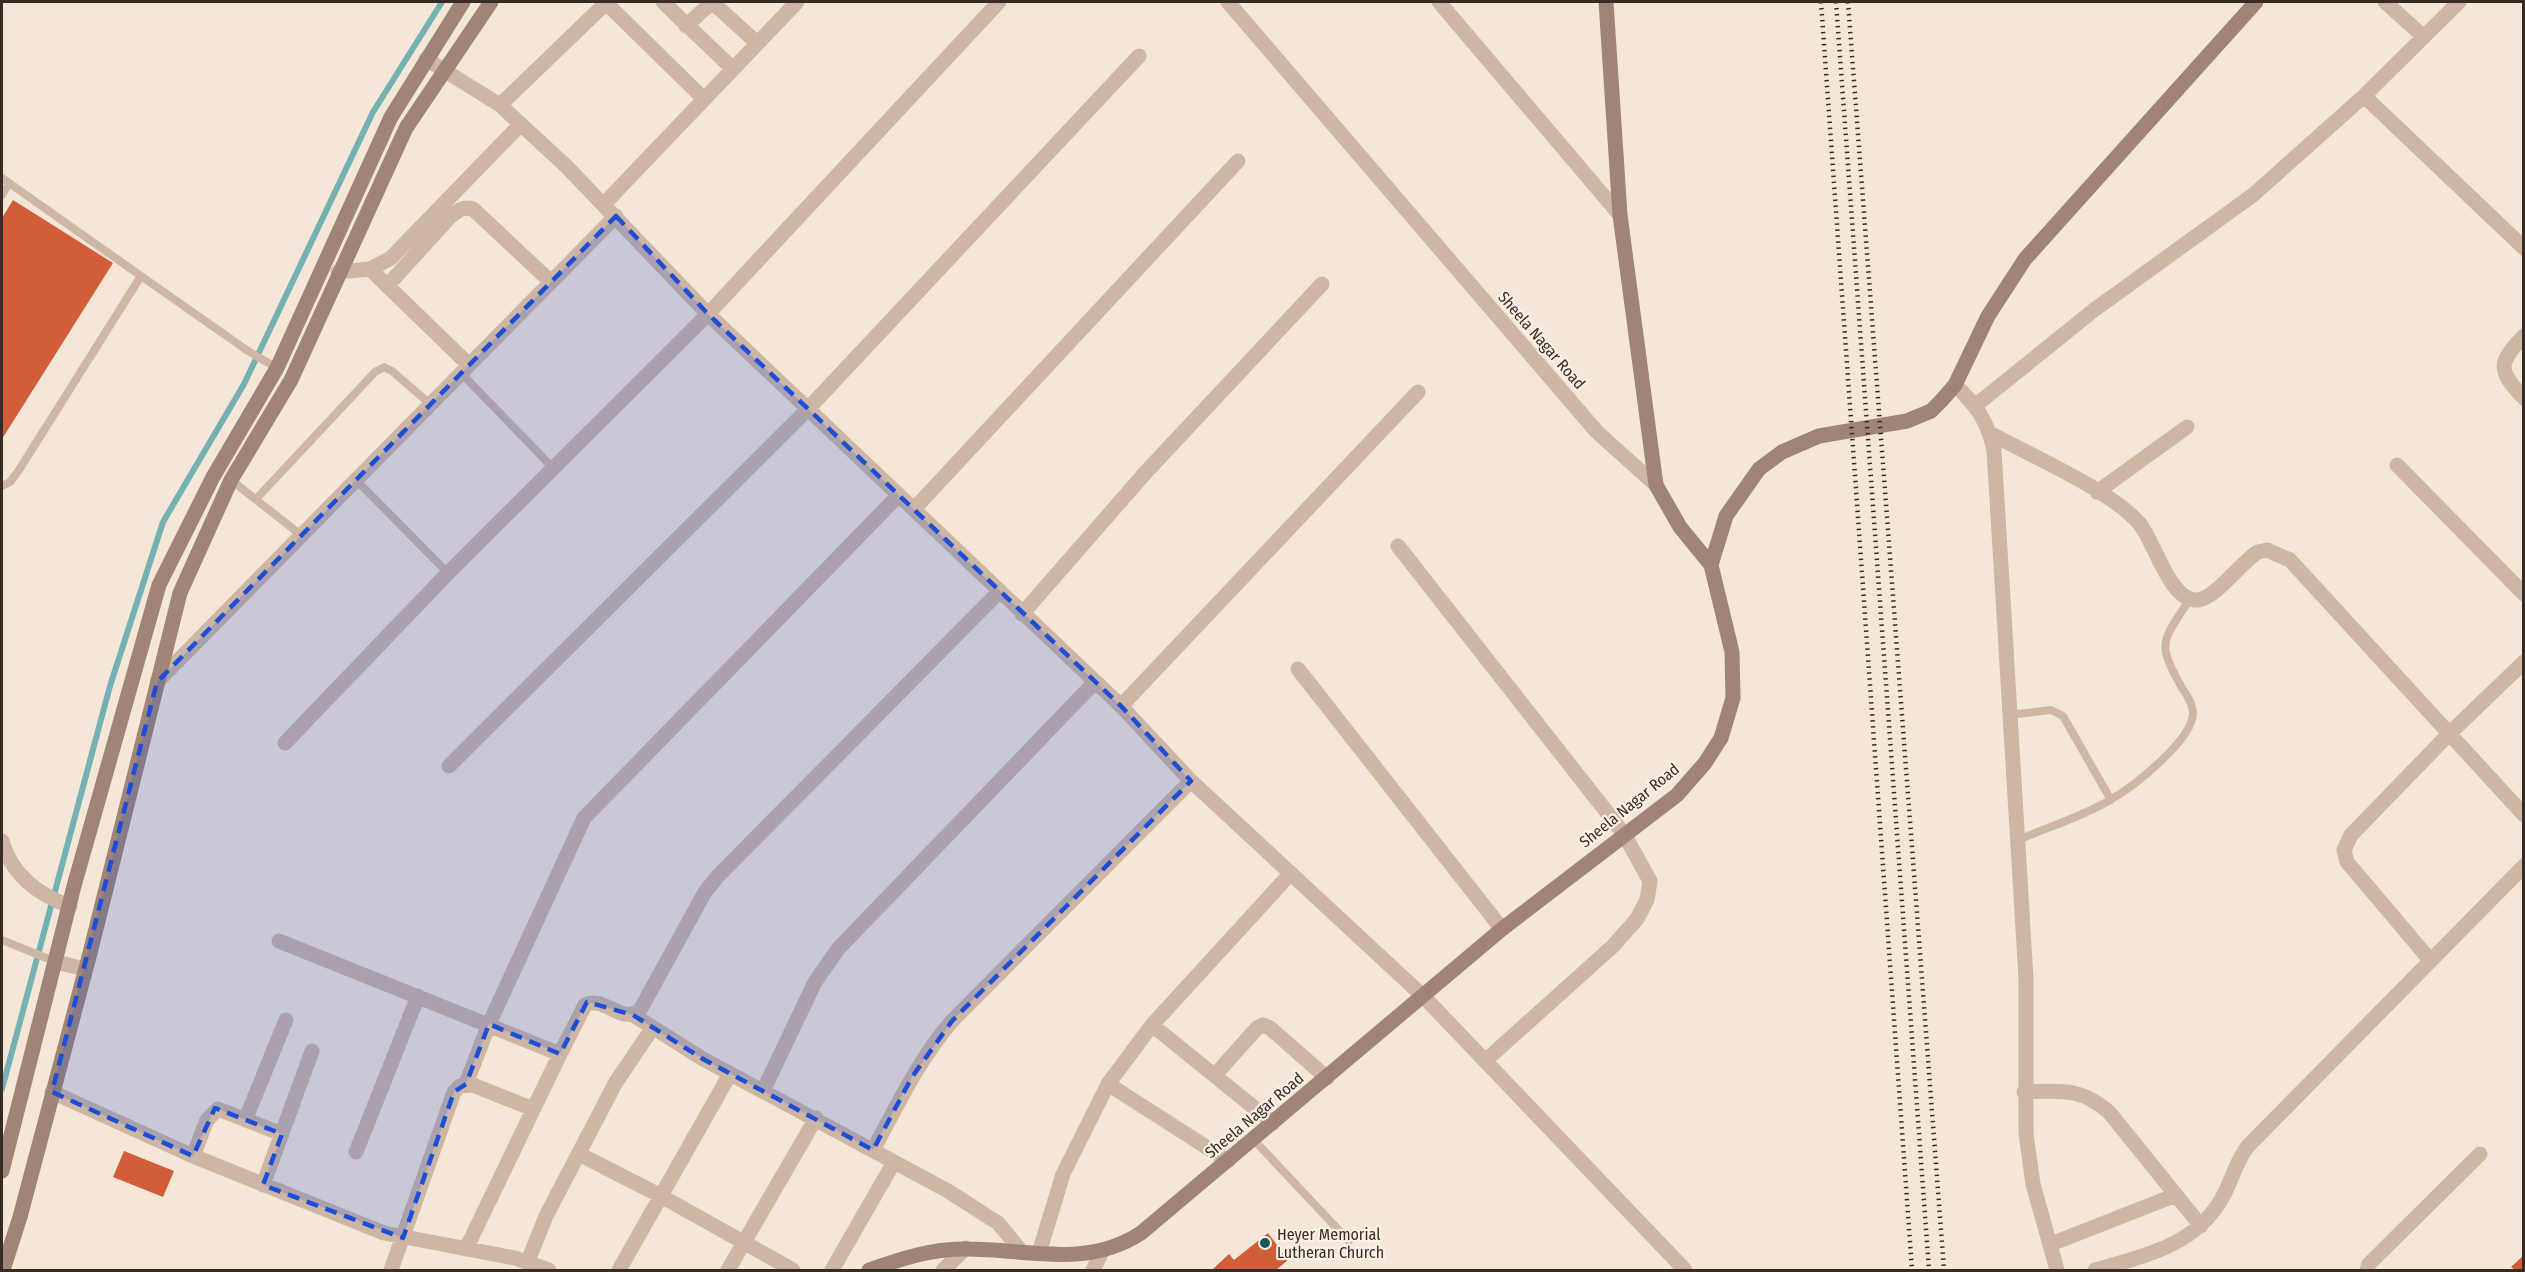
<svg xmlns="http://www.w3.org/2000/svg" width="2525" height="1272" font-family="'Fira Sans Condensed',sans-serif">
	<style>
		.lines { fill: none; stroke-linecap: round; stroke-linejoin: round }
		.stream { stroke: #75b1b3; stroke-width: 6 }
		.building { fill: #d15d39 }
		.lane { stroke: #cdb6a3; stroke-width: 8 }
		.street { stroke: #cdb6a3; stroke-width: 15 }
		.secondary { stroke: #a08475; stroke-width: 15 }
		.rail { stroke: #372b26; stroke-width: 4.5; stroke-dasharray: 1.5 4.5; stroke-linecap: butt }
		.marked { fill: #1d4ed8; fill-opacity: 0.2; stroke: #1d4ed8; stroke-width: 4.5; stroke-dasharray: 12 8; stroke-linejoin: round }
		.poi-dot { fill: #18585c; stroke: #fbf1e5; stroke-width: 2 }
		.labels { text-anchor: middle; stroke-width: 4.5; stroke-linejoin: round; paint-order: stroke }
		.street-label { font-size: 16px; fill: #372b26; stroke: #fbf1e5 }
		.poi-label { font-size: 16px; fill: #372b26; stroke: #fbf1e5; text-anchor: start }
	</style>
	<rect width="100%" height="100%" fill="#f4e7d8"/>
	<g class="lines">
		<path class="stream" d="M2,1089l108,-403 53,-164 81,-138 129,-272 69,-110"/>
	</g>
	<path class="building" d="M13,200l100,63 -111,176v-221z
		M124,1151l50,20 -11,26 -50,-20z
		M1268,1233l20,27 -12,10 -63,-1 16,-15 5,6z
		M2524,1255v15h-9l-4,-3z"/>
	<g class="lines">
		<path class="lane" d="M2,178l139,98
			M2,195l7,-12
			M461,373l92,95
			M231,480l70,55
			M356,480l92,93
			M2,486l8,-4 9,-12 122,-194 107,75 29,17
			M257,498l118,-126 9,-5 8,4 38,33
			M2010,715l41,-5 12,6 48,84
			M2018,840c30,-13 64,-23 92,-40 23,-13 83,-60 83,-87 0,-9 -6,-18 -11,-25 -26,-46 -20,-46 8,-89
			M2,940l54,22
			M1253,1139l96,102"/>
		<path class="street" d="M663,2l70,67
			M712,2l45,41
			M1228,2l369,430 59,53
			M1439,2l181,213
			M2385,2l39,35
			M606,3l98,96
			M686,26l26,-24
			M426,59l74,46 66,61 142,148 413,392 70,75 233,216 261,273
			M2364,96l160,152
			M500,105l107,-103
			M604,204l193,-202
			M370,269l99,96
			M338,272l32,-3 21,-11 130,-134
			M387,286l63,-69c8,-6 12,-11 23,-8l78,73
			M2524,336c-27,27 -26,35 0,62
			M1955,385c22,21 32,35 39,65l32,528v156l7,50 24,86
			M1976,405l118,-95 159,-115 111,-99 95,-94
			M1990,433c41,23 119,56 149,90 15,17 31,80 59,77 18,-2 43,-38 60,-48l9,-2 23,10 234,255
			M2397,465l127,129
			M2097,492l90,-65
			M914,509l324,-348
			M1398,546l226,288 26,47 -3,19 -10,19 -24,27 -128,115
			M1022,614l124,-142 176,-188
			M1298,669l204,260
			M157,682l459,-466
			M1121,706l297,-314
			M285,743l163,-170 260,-259 291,-312
			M449,766l358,-356 332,-354
			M2,841c9,33 36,54 68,65
			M279,941l281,113 25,-49c20,-10 35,20 55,5l65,-118 13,-16 281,-284
			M2430,960l-83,-98 -3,-12 7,-15 98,-101 75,-72
			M56,962l29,7
			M633,1015l70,44 245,132 50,32 24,29
			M1152,1025l121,98
			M1215,1075l42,-47 6,-3 7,3 57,50
			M466,1084l23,-60 95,-206 315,-323
			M1108,1084l120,77
			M763,1091l52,-109 23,-33 257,-267
			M52,1092l141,64 191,77 131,25 34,12
			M2024,1092c36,-1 56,-5 85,20l92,114
			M246,1118l40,-98
			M873,1150c24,-44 46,-91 79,-129l239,-240
			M356,1152l62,-156
			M579,1154l82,42 132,74
			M193,1156l14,-36 11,-11 64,25
			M263,1185l49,-134
			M2051,1244l125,-49
			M466,1249l94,-195
			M1039,1253l24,-79 45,-90 44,-59 139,-152
			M528,1261l18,-45 70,-134 36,-53
			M391,1270l63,-178 6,-6 13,-1 60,24
			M619,1270l111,-196
			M728,1270l88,-152
			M832,1270l62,-108
			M943,1270l23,-22
			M1093,1270l9,-18
			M2095,1270c48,-14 98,-23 126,-70 11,-18 14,-38 27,-54l276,-280
			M2367,1270l2,-6 111,-110"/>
		<path class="secondary" d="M1711,565l15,-49 33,-47 23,-17 37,-16 88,-15 24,-10 10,-10 14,-16 33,-69 37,-57 231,-257
			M2,1171l72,-285 85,-301 54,-108 64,-109 114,-251 72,-115
			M3,1270l17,-53 70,-264 90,-360 51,-113 60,-100 115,-252 85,-126
			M869,1270c32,-11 64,-22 98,-21 61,0 119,20 174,-16l361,-304 175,-134 28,-32 16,-25 12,-40 -1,-46 -21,-87 -31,-38 -24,-42 -36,-270 -14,-213"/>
		<path class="rail" d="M1821,2l91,1268
			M1836,2l93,1268
			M1848,2l96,1268"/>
	</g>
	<path class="marked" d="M616,216l92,98 413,392 70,75 -239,240 -40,56 -39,73 -170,-91 -70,-44 -46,-13 -27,52 -71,-30 -23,60 -12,8 -51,146 -140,-53 19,-51 -67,-26 -22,48 -141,-64 105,-410z"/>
	<circle class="poi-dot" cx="1265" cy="1243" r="6"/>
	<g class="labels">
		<g class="street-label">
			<text transform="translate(1542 340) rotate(49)" y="6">Sheela Nagar Road</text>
			<text transform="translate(1629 805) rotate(-39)" y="6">Sheela Nagar Road</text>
			<text transform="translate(1254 1115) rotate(-40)" y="6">Sheela Nagar Road</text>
		</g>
		<g class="poi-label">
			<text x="1277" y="1240">Heyer Memorial<tspan x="1277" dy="18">Lutheran Church</tspan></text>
		</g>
	</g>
	<rect width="2525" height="1272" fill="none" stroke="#372b26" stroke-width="6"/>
</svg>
